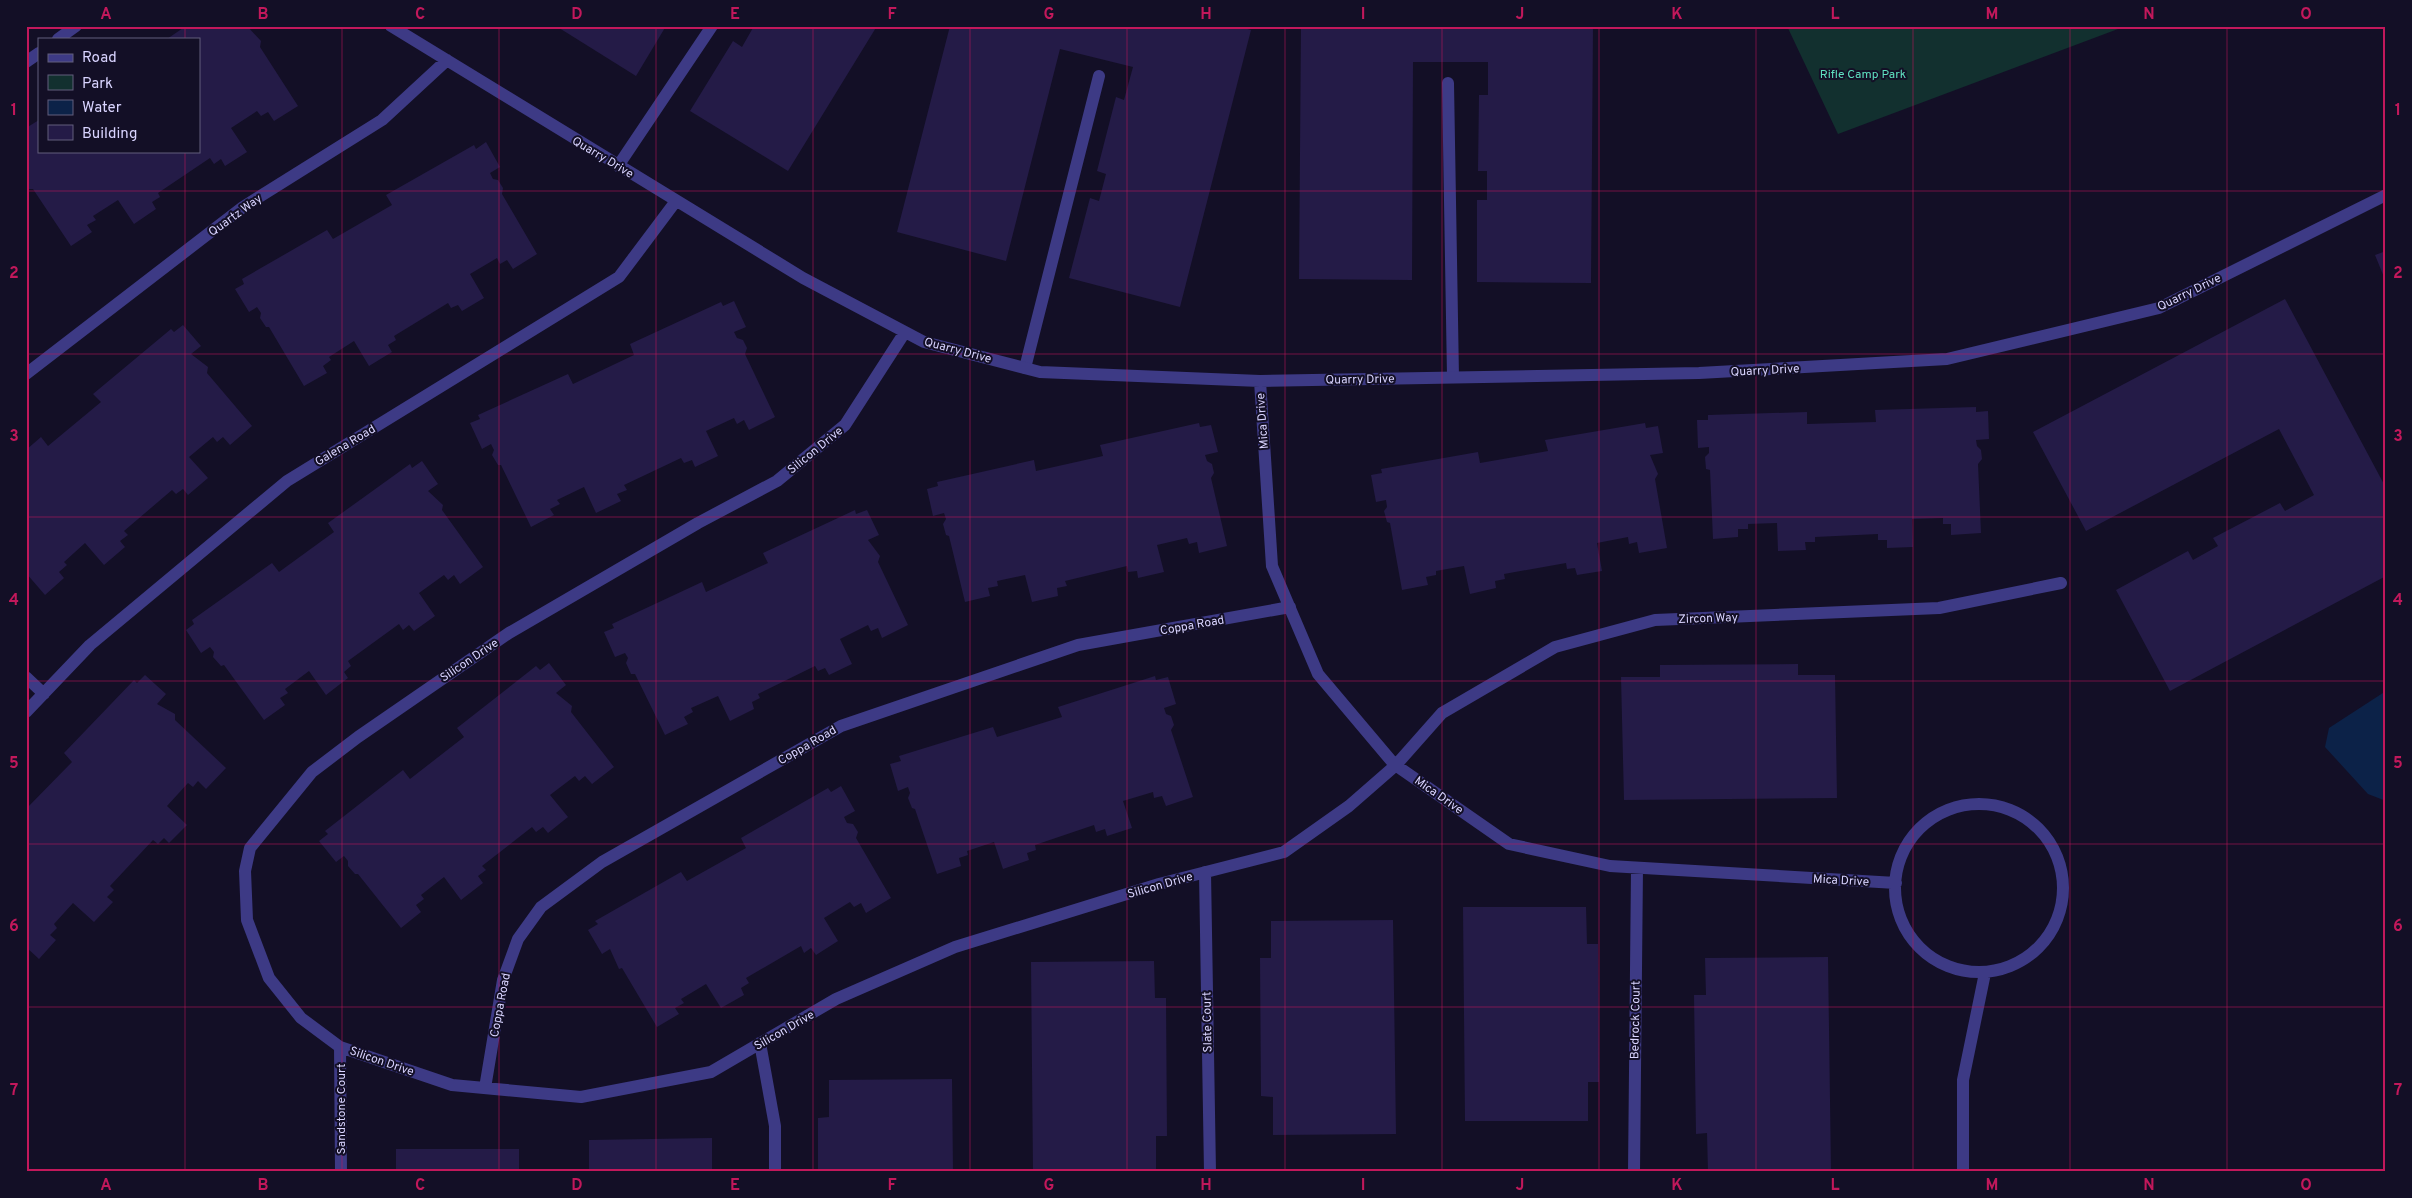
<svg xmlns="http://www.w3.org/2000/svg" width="2412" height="1198" font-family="Overpass,sans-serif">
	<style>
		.green { fill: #12302f }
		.water { fill: #0c2248 }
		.building { fill: #241b47 }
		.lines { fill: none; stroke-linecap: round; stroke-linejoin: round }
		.lane { stroke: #3d3a85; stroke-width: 12 }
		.street { stroke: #3d3a85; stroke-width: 12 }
		.grid { fill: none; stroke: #c2185b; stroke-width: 1; stroke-opacity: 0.55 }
		.labels { text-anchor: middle; stroke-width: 4; stroke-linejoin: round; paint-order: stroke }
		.park-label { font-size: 12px; fill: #5fe0c0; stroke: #130f26 }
		.street-label { font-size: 12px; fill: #d9d4ff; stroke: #130f26 }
		.neatline { fill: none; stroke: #c2185b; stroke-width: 2 }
		.grid-label { font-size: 16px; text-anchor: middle; font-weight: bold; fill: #c2185b }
	</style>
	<rect width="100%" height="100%" fill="#130f26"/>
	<path class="green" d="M1787,26h339l-288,108z"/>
	<path class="water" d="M2386,691v110l-18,-7 -43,-47 4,-19z"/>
	<path class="building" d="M186,26h61l14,15 -1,6 38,59 -24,15 -6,-9 -7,4 -4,-5 -26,17 16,24 -22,14 -4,-7 -7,5 -4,-6 -52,35 2,4 -8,5 4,7 -22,15 -16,-24 -25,16 3,4 -9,5 5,7 -21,14 -38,-57h-4l-3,-5v-56l13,-8v31h160v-112h-32z
		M556,26h110l-30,50z
		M754,26h123l-89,145 -98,-60 43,-70 9,6z
		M950,26h288l13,4 -71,277 -111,-29 21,-80 9,3 7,-27 -9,-3 19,-74 8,3 9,-33 -73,-18 -54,212 -109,-29z
		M1301,26h292l-2,257 -114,-1v-82h10v-29h-9l1,-76h9v-33h-75l-1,218 -113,-1z
		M486,142l14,25 -10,6 3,6 5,1 5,8 -1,6 35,60 -24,15 -6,-9 -7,4 -3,-6 -27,16 14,24 -22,13 -4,-6 -7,3 -3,-5 -54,33 2,4 -8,5 4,7 -23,14 -15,-25 -25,16 2,3 -8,6 4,7 -23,13 -35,-59h-3l-6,-9 1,-5 -4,-6 -8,5 -14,-23 9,-5 -2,-5 85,-49 6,9 59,-34 -6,-10 88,-50 2,4z
		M2386,251v31l-11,-27z
		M2285,299l101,189v88l-216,115 -54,-101 72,-39 5,9 25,-14 -5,-8 67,-35 5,8 29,-16 -35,-66 -193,102 -53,-99z
		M734,301l12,26 -12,5 3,6 6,2 4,8 -2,6 30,63 -26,13 -5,-10 -7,4 -3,-6 -28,13 12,25 -23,11 -3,-7 -8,3 -3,-5 -57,27 3,5 -10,4 4,7 -25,12 -12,-26 -27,13 3,4 -10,5 4,6 -23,12 -30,-62h-3l-6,-10 2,-5 -3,-6 -9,5 -12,-26 10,-4 -2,-4 90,-41 5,10 61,-29 -4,-11 91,-42 2,4z
		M183,325l18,21 -10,8 17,13 -1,6 45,53 -22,19 -7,-8 -6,5 -4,-5 -24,20 19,21 -20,17 -5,-6 -7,5 -4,-4 -48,41 4,4 -8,6 5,6 -21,18 -19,-22 -21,19 3,3 -8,7 5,6 -19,17 -19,-22v-123l15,-13 7,9 53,-44 -8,-8 78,-65 3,3z
		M1976,407v5l12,-1 1,28 -13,1 1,6 4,4 1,9 -4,5 3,69 -30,2v-11h-8v-6l-31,1 1,28 -26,1v-8h-9v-6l-63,3v5h-10l1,8 -28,1 -1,-28 -29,1v5h-10v8l-25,2 -3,-69 -4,-1 -1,-12 4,-4v-6l-11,1 -1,-28h11v-5l99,-3v12l69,-2 -1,-12z
		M1199,423l1,4 11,-2 7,27 -13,3 2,6 5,3 2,9 -3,5 16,68 -28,7 -2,-11 -8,2 -2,-6 -30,7 7,27 -26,6 -1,-7 -9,1 -1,-6 -62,15 2,5 -10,2 1,8 -26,6 -7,-27 -28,6 1,5 -10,2 2,8 -25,6 -16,-66 -3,-1 -3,-11 3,-5 -2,-6 -11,3 -6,-27 11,-3 -1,-4 97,-22 2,11 67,-15 -3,-11z
		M1645,423l1,5 12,-2 5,27 -13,2 8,19 -3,5 12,69 -28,5 -2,-11 -8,2 -1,-7 -31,6 5,28 -25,4 -2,-7 -8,1 -1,-6 -62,11 1,5 -10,2 1,7 -26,6 -6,-28 -28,5v4l-10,2 2,8 -26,5 -12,-67 -3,-1 -3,-11 3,-4 -1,-7 -10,2 -5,-27 11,-2 -1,-4 97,-17 2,11 68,-12 -3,-11z
		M422,461l16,23 -10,7 15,14 -1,5 41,57 -23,17 -6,-9 -6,5 -4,-5 -25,18 16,23 -21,15 -5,-6 -6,5 -4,-6 -51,37 3,5 -7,6 4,6 -22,17 -17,-24 -24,18 3,4 -8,5 5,7 -21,15 -40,-55 -3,1 -8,-9 1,-5 -4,-5 -9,6 -15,-23 8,-6 -2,-4 80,-57 7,9 55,-40 -6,-9 82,-59 2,4z
		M855,510l1,4 11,-4 12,25 -11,5 12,16 -2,6 30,63 -26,13 -4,-10 -7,3 -3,-6 -28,14 12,25 -23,11 -4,-7 -7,3 -3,-5 -57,28 2,4 -8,4 2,7 -24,12 -12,-25 -27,12 2,4 -9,5 4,7 -23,11 -30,-61h-4l-5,-11 2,-5 -3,-5 -10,4 -11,-25 10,-4 -2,-4 90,-42 4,10 62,-29 -5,-10z
		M549,663l17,22 -10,8 16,13 -1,6 43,55 -22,17 -7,-8 -6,5 -4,-5 -25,19 18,22 -20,16 -5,-6 -7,5 -4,-5 -50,39 4,4 -8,6 5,7 -22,17 -17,-23 -23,18 3,4 -8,6 5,7 -20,16 -43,-54h-3l-7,-8v-5l-4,-5 -8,6 -17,-21 9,-7 -3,-3 78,-61 7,9 54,-42 -7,-9 79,-62 4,4z
		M1798,664v11h37l2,123 -213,2 -3,-123h39v-12z
		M145,675l21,19 -9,10 18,10v6l51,48 -20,21 -8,-8 -5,6 -5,-4 -21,23 20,19 -18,18 -5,-5 -6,6 -5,-4 -43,46 4,4 -7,7 6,5 -19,20 -21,-19 -19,21 3,4 -7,7 6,5 -17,19 -13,-12v-138l46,-47 -8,-9 70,-73 3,3z
		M1155,676l1,4 12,-3 8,27 -12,4 2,6 5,2 3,9 -3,5 22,67 -27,9 -4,-10 -8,2 -1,-6 -30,9 9,27 -25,8 -2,-7 -9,3 -2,-7 -59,20 1,5 -9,3 2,7 -26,9 -9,-27 -27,9 1,4 -9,3 2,8 -24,8 -22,-65 -3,-1 -4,-10 2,-5 -2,-6 -10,4 -8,-27 11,-3 -2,-5 94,-29 4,10 65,-20 -4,-10z
		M841,786l14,25 -11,6 3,6 6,1 5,8 -2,6 35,60 -25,15 -5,-10 -7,4 -4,-5 -26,16 14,23 -22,14 -5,-7 -7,5 -3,-7 -55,32 3,5 -8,5 3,7 -23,13 -15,-24 -25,15 3,4 -9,5 4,6 -22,13 -35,-59 -3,1 -9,-20 -8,5 -14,-24 10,-6 -3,-3 86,-49 6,9 59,-33 -5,-10 87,-50 3,4z
		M1463,907h123l1,37h11l1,138h-11v39h-123z
		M1393,920l3,214 -123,1v-38l-12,-1 -1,-138h11v-37z
		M1828,957l3,214 -123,1 -1,-39 -11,1 -2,-139h12l-1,-37z
		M1154,961l1,37h11l1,138h-11v36h-123l-2,-210z
		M952,1079l1,93h-135v-54l11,-1v-37z
		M712,1138v34h-123v-32z
		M396,1149h123v23h-123z"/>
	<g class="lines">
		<path class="lane" d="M1448,83l5,294
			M618,166l94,-140
			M1025,368l74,-292"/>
		<path class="street" d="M391,26l412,252 121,64 116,30 220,9 439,-8 248,-14 212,-51 227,-113
			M58,39l18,-13
			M26,62l13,-9
			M905,332l-60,93 -68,56 -79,42 -189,110 -151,104 -46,35 -62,76 -5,23 2,49 22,58 32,40 39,29 112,38 129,12 130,-25 125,-73 119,-52 204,-63 125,-32 65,-46 47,-41 46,-52 113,-66 100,-27 284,-12 122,-25
			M26,374l217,-167 139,-87 65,-60
			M1260,381l12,185 46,108 76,90 115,80 101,22 286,17
			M26,677l18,17
			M26,712l64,-67 197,-164 332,-204 57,-76
			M1895 888a84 84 0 1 1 168 0a84 84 0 1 1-168 0Z
			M1205,872l5,300
			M760,1043l15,83v46
			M340,1047l1,125
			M485,1088l18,-108 15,-41 23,-32 61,-45 239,-136 237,-81 212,-38
			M1634,1172l3,-304
			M1963,1172v-92l22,-107"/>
	</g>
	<path class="grid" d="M185,26v13M342,26v1146M499,26v1146M656,26v1146M813,26v1146M970,26v1146M1127,26v1146M1285,26v1146M1442,26v1146M1599,26v1146M1756,26v1146M1913,26v1146M2070,26v1146M2227,26v1146M185,151v1021M26,191h2360M26,354h2360M26,517h2360M26,681h2360M26,844h2360M26,1007h2360"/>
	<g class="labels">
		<g class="park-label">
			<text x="1863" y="78">Rifle Camp Park</text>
		</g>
		<g class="street-label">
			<text transform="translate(603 157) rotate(31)" y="4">Quarry Drive</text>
			<text transform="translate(235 215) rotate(-36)" y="4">Quartz Way</text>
			<text transform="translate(2189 292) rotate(-26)" y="4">Quarry Drive</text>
			<text transform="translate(958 350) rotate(15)" y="4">Quarry Drive</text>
			<text transform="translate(1765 370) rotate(-3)" y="4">Quarry Drive</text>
			<text transform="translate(1360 379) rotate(-1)" y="4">Quarry Drive</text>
			<text transform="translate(1262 421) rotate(-94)" y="4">Mica Drive</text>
			<text transform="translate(345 445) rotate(-31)" y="4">Galena Road</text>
			<text transform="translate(815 450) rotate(-39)" y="4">Silicon Drive</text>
			<text transform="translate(1708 618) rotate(-2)" y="4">Zircon Way</text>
			<text transform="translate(1192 625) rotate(-10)" y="4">Coppa Road</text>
			<text transform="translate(469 660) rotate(-34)" y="4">Silicon Drive</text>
			<text transform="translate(807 745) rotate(-30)" y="4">Coppa Road</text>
			<text transform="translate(1439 795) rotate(35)" y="4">Mica Drive</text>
			<text transform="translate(1841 880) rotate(3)" y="4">Mica Drive</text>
			<text transform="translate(1160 885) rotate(-16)" y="4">Silicon Drive</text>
			<text transform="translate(500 1005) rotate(-79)" y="4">Coppa Road</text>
			<text transform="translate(1635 1020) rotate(-89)" y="4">Bedrock Court</text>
			<text transform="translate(1207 1022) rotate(-91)" y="4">Slate Court</text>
			<text transform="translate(784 1030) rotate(-30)" y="4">Silicon Drive</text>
			<text transform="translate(382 1061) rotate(19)" y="4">Silicon Drive</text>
			<text transform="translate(341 1109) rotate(-90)" y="4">Sandstone Court</text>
		</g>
	</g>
	<rect width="2412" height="1198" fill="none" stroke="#130f26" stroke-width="55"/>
	<rect x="38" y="38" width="162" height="115" fill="#130f26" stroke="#625e7d"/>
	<rect x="48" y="54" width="25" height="8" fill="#3d3a85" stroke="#625e7d"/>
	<text x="82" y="62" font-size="15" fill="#d9d4ff">Road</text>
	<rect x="48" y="75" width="25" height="15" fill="#12302f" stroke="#625e7d"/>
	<text x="82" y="88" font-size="15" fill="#d9d4ff">Park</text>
	<rect x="48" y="100" width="25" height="15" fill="#0c2248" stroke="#625e7d"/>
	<text x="82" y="112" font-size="15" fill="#d9d4ff">Water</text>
	<rect x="48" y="125" width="25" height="15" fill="#241b47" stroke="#625e7d"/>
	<text x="82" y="138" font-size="15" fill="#d9d4ff">Building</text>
	<rect x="28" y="28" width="2356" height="1142" class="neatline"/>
	<g class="grid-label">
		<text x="106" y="19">A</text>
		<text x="263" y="19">B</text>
		<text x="420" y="19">C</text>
		<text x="577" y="19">D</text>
		<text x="735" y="19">E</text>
		<text x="892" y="19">F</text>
		<text x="1049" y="19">G</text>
		<text x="1206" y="19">H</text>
		<text x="1363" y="19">I</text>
		<text x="1520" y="19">J</text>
		<text x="1677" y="19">K</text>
		<text x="1835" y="19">L</text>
		<text x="1992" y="19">M</text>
		<text x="2149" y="19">N</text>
		<text x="2306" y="19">O</text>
		<text x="14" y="115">1</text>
		<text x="2398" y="115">1</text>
		<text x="14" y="278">2</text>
		<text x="2398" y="278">2</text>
		<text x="14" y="441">3</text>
		<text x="2398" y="441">3</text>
		<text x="14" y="605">4</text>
		<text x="2398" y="605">4</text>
		<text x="14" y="768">5</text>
		<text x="2398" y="768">5</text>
		<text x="14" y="931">6</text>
		<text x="2398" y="931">6</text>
		<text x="14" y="1095">7</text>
		<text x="2398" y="1095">7</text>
		<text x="106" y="1190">A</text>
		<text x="263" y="1190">B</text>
		<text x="420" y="1190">C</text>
		<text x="577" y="1190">D</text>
		<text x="735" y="1190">E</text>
		<text x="892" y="1190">F</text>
		<text x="1049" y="1190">G</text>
		<text x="1206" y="1190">H</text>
		<text x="1363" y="1190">I</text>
		<text x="1520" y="1190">J</text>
		<text x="1677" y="1190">K</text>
		<text x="1835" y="1190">L</text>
		<text x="1992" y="1190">M</text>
		<text x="2149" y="1190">N</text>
		<text x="2306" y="1190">O</text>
	</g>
</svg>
